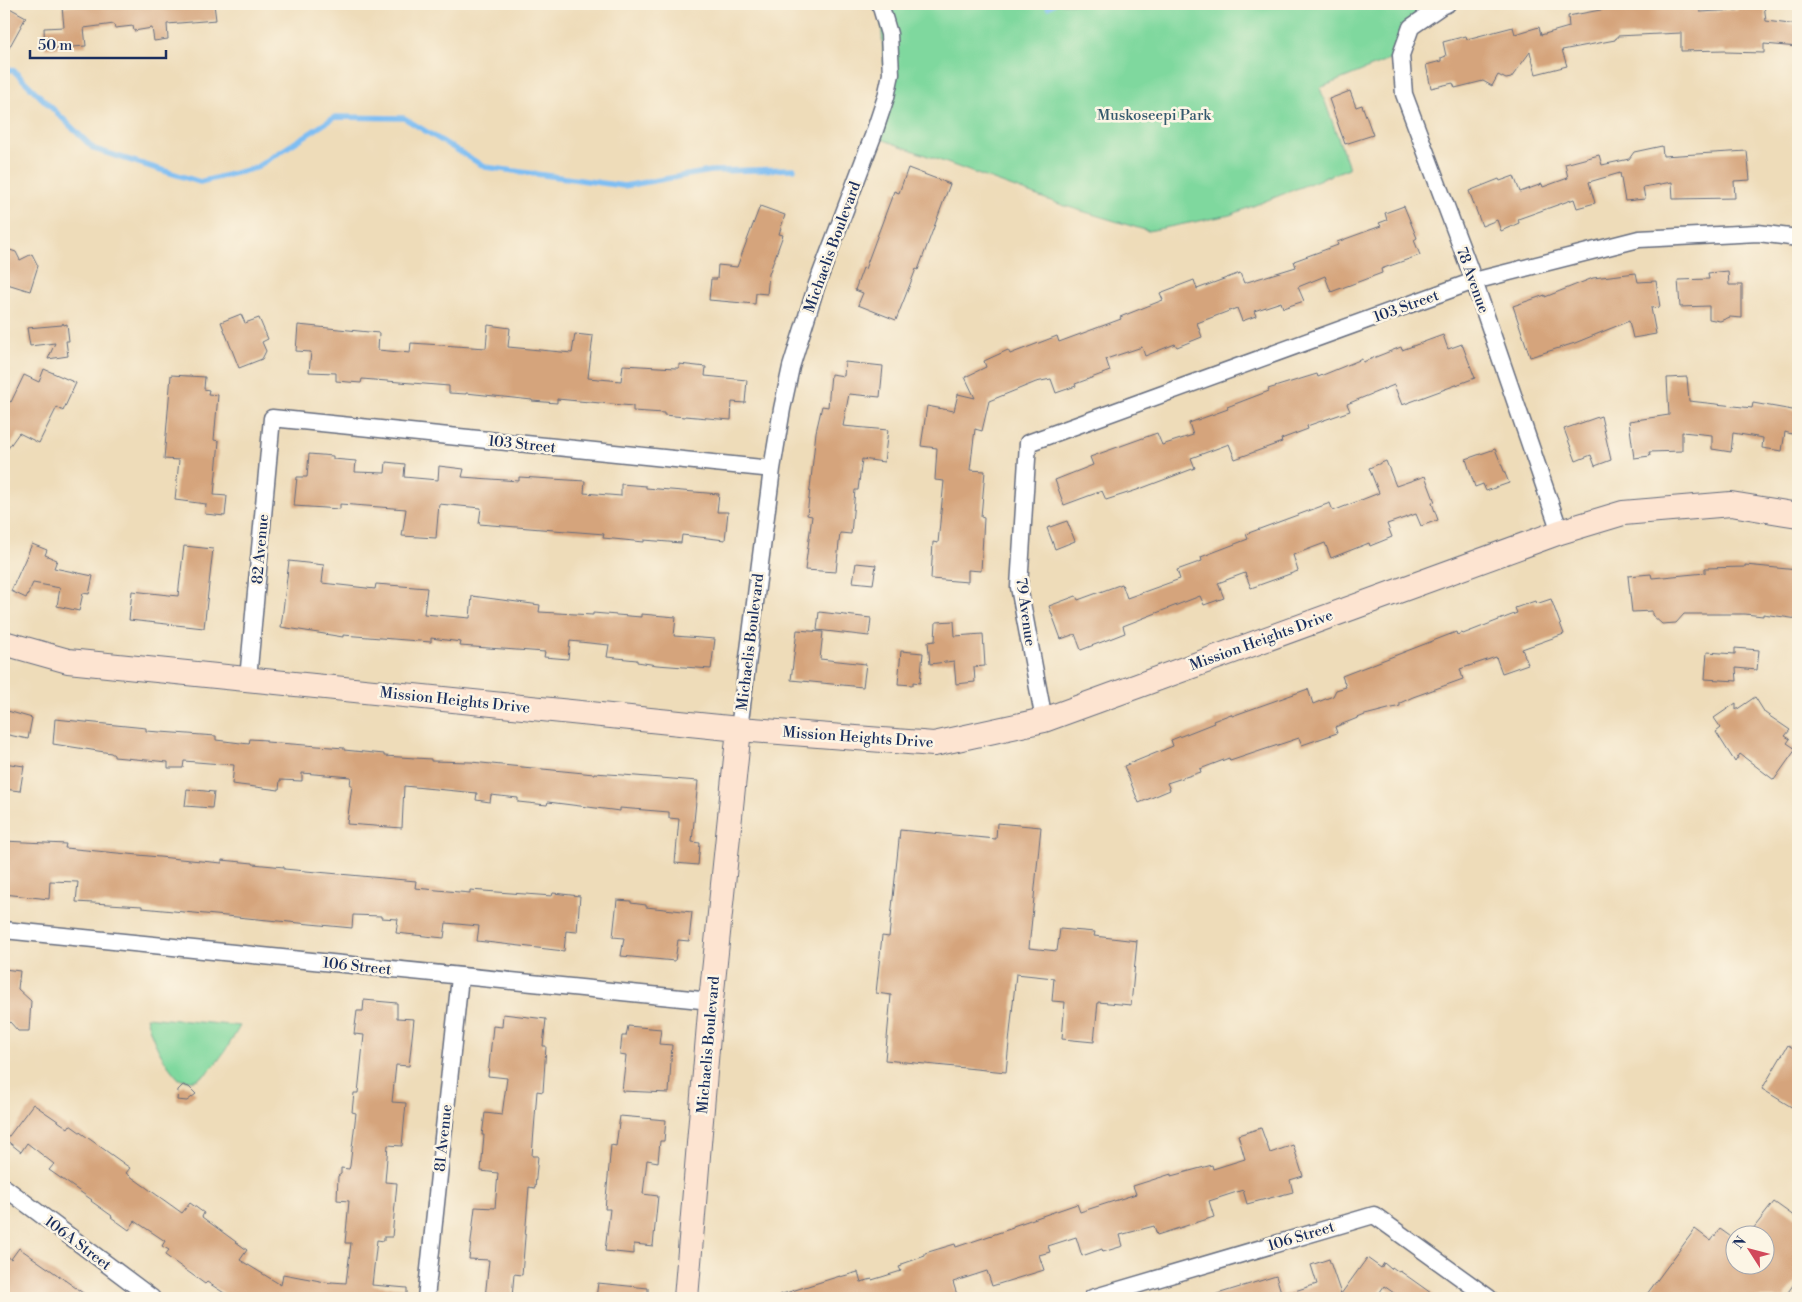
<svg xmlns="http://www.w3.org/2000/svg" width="1802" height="1302" font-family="'Libre Bodoni',serif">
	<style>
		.green { fill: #7fd89e; stroke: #4d847e }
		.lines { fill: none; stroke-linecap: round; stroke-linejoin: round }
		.stream { stroke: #7ebef3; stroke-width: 5.5 }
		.building { fill: #d5a47b }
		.street-casing { stroke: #656c7e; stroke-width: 19 }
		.secondary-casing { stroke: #656c7e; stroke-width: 26 }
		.street { stroke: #fff; stroke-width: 16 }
		.secondary { stroke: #fde4d1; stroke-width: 24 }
		.labels { text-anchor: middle; stroke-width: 5; stroke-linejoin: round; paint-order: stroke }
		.park-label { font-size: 15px; fill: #34596e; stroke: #fcf5e5 }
		.street-label { font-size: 15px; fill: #1b2f5e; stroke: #fcf5e5 }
	</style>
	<rect width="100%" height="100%" fill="#fcf5e5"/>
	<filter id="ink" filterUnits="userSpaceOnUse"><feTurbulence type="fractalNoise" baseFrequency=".02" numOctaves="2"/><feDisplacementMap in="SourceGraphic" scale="10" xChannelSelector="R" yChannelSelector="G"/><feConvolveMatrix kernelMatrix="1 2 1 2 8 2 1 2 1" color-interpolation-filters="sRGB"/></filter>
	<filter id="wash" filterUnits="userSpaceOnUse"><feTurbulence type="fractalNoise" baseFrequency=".0096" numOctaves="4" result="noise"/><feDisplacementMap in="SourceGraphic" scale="20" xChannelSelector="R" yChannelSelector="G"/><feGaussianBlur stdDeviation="1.12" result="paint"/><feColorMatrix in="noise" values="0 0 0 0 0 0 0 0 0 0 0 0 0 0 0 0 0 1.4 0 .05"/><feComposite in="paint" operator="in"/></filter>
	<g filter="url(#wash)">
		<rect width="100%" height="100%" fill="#eedcb9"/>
		<path class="green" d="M880,4h567l-36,23 -10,28 -81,33 29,80 -119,47 -82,16 -86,-26 -189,-69 13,-39z
			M146,1017l94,9c-9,15 -27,49 -45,54 -4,1 -11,-1 -16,-1 -17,-18 -27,-39 -33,-62z"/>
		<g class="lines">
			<path class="stream" d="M1048,7l5,-3
				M4,68l10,3 80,78 106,33 55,-14 80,-51 69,1 81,49 139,19 87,-15 83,-2"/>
		</g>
		<g id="blocks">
			<path class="building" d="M94,4h120l2,16 -49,4 1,15 -14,2 -2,-13 -18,3 -1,-5 -18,2 -1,-4 -30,4 2,18 -41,3 -1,-21 20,-1 -2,-20z
				M1679,4h21v8l38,-2v-6h26l2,17 32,4v22l-34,-3v9l-39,-1v-2l-44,1v-18l-64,3v2l-2,1v1l-53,10 5,16 -31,8 -6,-22 -19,26 -5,1 -8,-4 -6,11 -9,-5 -28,7 -2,-5 -22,5 -5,-23 15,-4v-3l5,-2 -3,-14 23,-6 1,3 46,-12 2,7 24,-7 2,8 28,-8 -1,-11 54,-10z
				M4,5l22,12 -22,40z
				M1350,91l6,16 6,-2 11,30 -28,9 -16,-45z
				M1662,146l1,10 84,-5 3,29 -16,1 1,17 -62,1 -1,-17 -29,5 2,12 -20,2 -5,-28 -31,9 6,21 -18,5 -3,-9 -56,20 1,4 -18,8 -4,-11 -15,6 -13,-35 30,-12 1,2 14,-5 6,16 22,-8 1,3 25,-9 -3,-14 34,-9 3,10 27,-6 5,-7z
				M908,168l42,16 -32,86 -2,-1 -20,51 -38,-15 5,-12 -8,-3 8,-22 2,1 29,-78 5,2z
				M760,206l25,9 -6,19 4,1 -14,39 -2,20 -11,-1 -1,11 -46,-4 2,-21h6l1,-14 19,2z
				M1404,206l13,32 -3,2 6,15 -39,14 1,4 -51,19 -6,-16 -27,11 6,14 -21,7 -2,-6 -27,9 2,5 -14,5 -5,-13 -40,15 5,14 -25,10 -2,-3 -30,12 -3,-9 -36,12 4,12 -35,13 1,2 -20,7 -5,-14 -15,3 -47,19 -7,30 -7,-2 -5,41 15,1 -4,46 3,1 -3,53 -13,-1v12l-37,-3 2,-37 5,1 6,-62 -9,-1 2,-32 -16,-2 6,-40 27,5 4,-17 17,4 -10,-21 21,-10 -2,-6 24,-11 2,4 47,-18 2,6 62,-23 -1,-2 43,-17 -3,-7 34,-13 3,9 43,-16 4,10 52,-16 -2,-6 44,-16 -1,-3 44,-16 -2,-3 8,-3 -2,-7z
				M4,248l12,4 4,8 12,-6 6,12 -8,25 -26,-8z
				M1728,271l1,14h13v33l-12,-1 -10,4 -11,-2v-13l-29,1 -2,-27 31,-1 -1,-6z
				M1636,273l2,9 18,-1 4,26 -9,1 5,26 -23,4 -4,-17 -54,22 -45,14 -17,-51 32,-11v2l48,-19z
				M241,314l4,9 14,-5 9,21 -6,3 4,9 -4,8 -23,9 -18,-46z
				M63,323l1,2 3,-1 2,17h-3l2,15 -20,3 7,-16 -25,3 -3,-18 35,-3z
				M298,325l81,8 -1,17 32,3 1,-10 75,5 2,-23 22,3 -2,19 64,6 3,-19 18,2 -5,42 33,3 2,-16 53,3h3v-4l27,3 -1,9 42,4 -2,23 -13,-1 -1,18 -46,-4v1l-21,-2v-2l-31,-2v-5l-76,-7v4l-25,-2v-1l-66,-7v1l-17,-1v-7l-87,-7 -1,4 -25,-2v-8l-27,-1 2,-20 -15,-1z
				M1443,335l5,14 14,-5 13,34 -73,27 -8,-20 -47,19 3,7 -43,15 1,3 -27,10 1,3 -47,17 -6,-15 -38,14 4,10 -58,22 -31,10 -4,-9 -38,14 -9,-25 38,-15 -3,-8 67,-24 5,12 31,-10 -4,-12 39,-14 -1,-2 42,-16 -1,-2 49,-15 1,3 44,-18 1,3 38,-15 1,3z
				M845,362l38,4 -3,31 -31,-3 -6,32 45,4 -4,32 -22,-3 -4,31h-3l-4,44 -11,-1 -4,39 -31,-2 7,-54 -5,-1 2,-17 7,-66 6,-26 6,1 3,-33 13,2z
				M44,369l32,14 -13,28 -6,-4 -18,36 -20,-10 -15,21v-56l7,4 13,-27 15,7z
				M171,375l34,2 -1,12 5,1 -1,4 10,1 -4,45 5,1 -5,54 13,1 -2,20 -20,-2 1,-10 -31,-4 4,-40 -15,-1z
				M1687,377l2,24 63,7 1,-5 45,8v25l-13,-4 -3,19 -20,-3 1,-10 -30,-5 -2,19 -19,-3v-14l-30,-3v19l-33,1 1,4 -16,2 -5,-37 40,-6 -2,-37z
				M1601,416l10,44 -16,6 -4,-11 -15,6 -12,-32z
				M1495,449l14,34 -23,8 -3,-7 -8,3 -9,-28z
				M309,454l24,2v3l23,2 -1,11 30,1 1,-11 19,2 -1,13 34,3 1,-14 25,3 -2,8 57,4v-4l66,4 -1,12 37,3v-12l25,2v2l73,6 -2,18h11l-3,28 -43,-5 -1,8 -37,-3v2l-41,-4 1,-4 -125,-10 2,-16 -42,-4 -3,34 -34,-2 4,-27 -66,-5v5l-46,-3 3,-29h10z
				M1386,461l10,25 29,-10 10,26 -3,1 6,17 -17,6 -5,-12 -29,10 5,13 -22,9 -1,-3 -38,15 -6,-15 -32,12 5,16 -47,17 -6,-15 -27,10 6,15 -20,7 -4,-9 -77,30 2,7 -44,17 -6,-16 -14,5 -12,-33 27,-10 2,4 44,-16 5,14 53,-19 -3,-9 25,-9 -1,-4 47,-18 -2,-5 84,-31 3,8 46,-18 -10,-25z
				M1067,521l8,20 -20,8 -8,-21z
				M32,544l15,6 -2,5 12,5 -3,8 39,8 -4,18 -6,-1 -4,18 -22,-5 3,-18 -27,-5 -7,15 -15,-7z
				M184,546l29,3 -9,79 -75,-8 3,-29 46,5z
				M289,561l35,4 -2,18 53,6 1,-5 51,4 -3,26 46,4 2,-22 68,9 -1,7 54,3v-2l48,4v-3l35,3 -2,19 41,3 -4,30 -54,-4 -20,-3v-2l-30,-3 2,-12 -39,-4 -2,18 -24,-2 1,-5 -85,-6 1,-4 -30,-4v4l-88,-7v2l-62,-10z
				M856,563l20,2 -3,19 -20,-2z
				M1745,565l53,5v49l-35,-5v2l-18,-2h-61l-8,9 -14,1 -10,-9v-4l-20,1 -4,-36 23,-2 1,4 53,-5v-5l40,-1z
				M1551,599l13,35 -42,15 6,15 -26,9 -6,-16 -36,12 3,10 -50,18 -13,6v3l-35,9 -30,12 2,6 -35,12 -3,-7 -69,23 -1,-3 -29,11 1,3 -34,11 3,7 -31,13 -15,-37 49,-20 -2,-6 43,-17 -1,-2 18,-7 1,2 76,-27 5,15 20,-8 3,-6 10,-3 -4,-11 114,-44 1,3 5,-2 1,1 54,-21 -2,-5 20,-7 1,3z
				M819,612l52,6 -2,18 -52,-6z
				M954,621l1,15 28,-2 2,32 -11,1 1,15 -19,2 -2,-23 -24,3 -2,-22 7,-1 1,-19z
				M797,630l26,2 -3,27 46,5 -3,23 -72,-7z
				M1735,648l24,2 -2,20 -21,-2 1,13 -32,-2 2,-27 28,2z
				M901,651l22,2 -3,30 -7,-1v3l-15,-1z
				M1755,697l10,16 25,17 -5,6 5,3 -3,4 9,6 -22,31 -34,-26 -5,8 -19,-30 5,-4 -7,-10 22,-15v7z
				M4,710l28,8 -4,21 -24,-5z
				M55,719l91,9v3l70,5v4l33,4 1,-5 16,1v2l78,6v2l40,4v2l47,3v2l40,1 123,12v-1l29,2 75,6 -6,61 8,1 -2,22 -23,-2 4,-44 -10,-1v-6l-49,-4v3l-72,-9 -1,3 -29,-3v-4l-27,-3 -1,7 -14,-2 1,-7 -73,-7 -2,42 -55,-4 5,-39h-2l1,-8 -49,-4v8l-22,-1 -1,10 -47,-6 2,-19 -50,-4 -1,7h-15v-6l-54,-5v-2l-3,-2 -58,-9z
				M4,763l20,3 -4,25 -16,-2z
				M187,789l27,3 -2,16 -27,-2z
				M997,823l44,4 -12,121 28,3 3,-22 35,3 -1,4 43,5 -6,64 -33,-3 -4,40 -32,-3 3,-37 -13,-1 2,-23 -38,-4 -10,98 -121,-12 6,-65 -15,-2 6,-57 7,1 11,-107 96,9z
				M4,841l62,3 -1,4 157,15v-3l31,3v1l31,3v2l132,12 -1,7 55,5v-3l82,6 1,-3 27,3 -3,36 -11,-1 -2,20 -87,-10 2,-15 -33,-3 -2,15 -48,-5 2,-14 -17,-1v-2l-28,-1 -1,13 -210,-20v-2l-66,-4 2,-20 -28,-1 -1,18 -45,-5z
				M617,900l14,1v2l15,2v2l46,5 -3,29 -11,-1 -3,21 -54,-5 3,-18 -11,-1z
				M4,969l16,2 -2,18 13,12 -2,30h-11l-8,-9h-6z
				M364,1000l33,3v15l17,1 -5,47 -13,-1 -4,37 14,1 -4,43 -14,-1 -3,37 12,1 -5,54h-8v4l-7,-1 -5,45 35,3v10h-175l-25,-16 -2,2 -40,-29 4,-5 -7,-4 3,-5 -30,-20 -6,9 -18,-13 1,-1 -21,-15 1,-1 -43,-30 5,-6 -27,-21 -6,9 -15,-12 27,-36 35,24 2,-3 60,43 -4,5 56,40 8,-10 14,10 -2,4 45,33 -7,10 41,25 2,-11 48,9v-1l15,1 5,-40h-6l4,-42 -12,-1 1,-24 3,-2v-6l8,1 1,-3 6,-53 -4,-1 2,-19h4l6,-58 -10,-1 3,-23h6z
				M503,1014l43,5 -3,27h3l-3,46 -6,-1 -5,65h6l-3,32 -6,-1 -7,88 -8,-1 -2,24h-27l4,-38 -20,-1 6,-52 20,1 3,-35 -17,-2 3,-36h-2l3,-22 17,2 5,-37 -19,-2 5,-50 9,1z
				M628,1026l33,3 -2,15 13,1 -3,48 -47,-2 4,-35 -6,-1 2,-19h4z
				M1788,1045l10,6v60l-36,-22z
				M183,1085l6,2 7,7 -9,7 -10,-1 1,-10z
				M620,1116l46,4 -2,21h-4l-2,21 -11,-2 -4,34 15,2 -5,50 -19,-2v10l-29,-3 5,-42h-5l6,-64 5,1z
				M1261,1128l9,25 23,-8 10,31 -13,4 3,12 -46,12 -4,-14 -34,11 5,16 -57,18 -3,-9 -34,9 3,11 -20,6 -1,-3 -20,7 -6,-19 -28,9 2,6 -11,3 5,15 -52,16 -5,-15 -34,11 5,16h-179v-3l61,-19v1l18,-5 3,10 11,-3v1l29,-9 -2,-4 3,-1v-2l23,-8v-3l30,-9 1,3 57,-19v-2l64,-22 3,8 56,-18 -3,-8 38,-12v2l41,-11 1,4 32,-10 -7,-24z
				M1774,1202l24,17v59l-14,20h-140l51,-69 16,12 9,-12 14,10v25h30v-30h-15z
				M19,1248l33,23 38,27h-86v-44l7,5z
				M1367,1258l14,10 3,-5 7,6 1,-2 7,5 1,-1 38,27h-37l-17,-12 -8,12h-162v-3l62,-19 6,19 35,-11 -6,-19 18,-6 12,35z
				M598,1283l50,5v10h-52z"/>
		</g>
	</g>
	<g filter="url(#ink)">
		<use href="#blocks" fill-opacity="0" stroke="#656c7e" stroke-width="1"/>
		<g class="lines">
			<defs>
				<path id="street" d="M1447,4l-4,1 -32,22 -10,28 3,39 70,187 86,251
					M248,679l24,-261 500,51
					M1044,720l-25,-133 9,-144 446,-162 165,-42 119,-6 40,5
					M739,729l33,-260 10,-60 9,-42 26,-83 56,-148 13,-39 5,-23 -2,-40 -9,-30
					M4,930l707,71
					M4,1187l148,111
					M426,1298l34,-321
					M1092,1298l282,-83 115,83"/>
				<path id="secondary" d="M4,643l64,18 671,68 195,15 110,-24 516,-188 63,-19 108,-9 67,11
					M686,1298l25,-297 28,-272"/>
			</defs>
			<use href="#street" class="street-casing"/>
			<use href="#secondary" class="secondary-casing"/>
			<use href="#street" class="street"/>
			<use href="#secondary" class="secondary"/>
		</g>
	</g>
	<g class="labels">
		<g class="park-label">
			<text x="1154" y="120">Muskoseepi Park</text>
		</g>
		<g class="street-label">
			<text transform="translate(832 247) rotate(-70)" y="5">Michaelis Boulevard</text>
			<text transform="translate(1473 280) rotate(70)" y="5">78 Avenue</text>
			<text transform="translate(1406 306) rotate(-20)" y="5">103 Street</text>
			<text transform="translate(522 444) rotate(6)" y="5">103 Street</text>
			<text transform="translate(260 549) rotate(-85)" y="5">82 Avenue</text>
			<text transform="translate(1026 612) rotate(82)" y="5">79 Avenue</text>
			<text transform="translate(1261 640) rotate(-20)" y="5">Mission Heights Drive</text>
			<text transform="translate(750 642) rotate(-83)" y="5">Michaelis Boulevard</text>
			<text transform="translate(455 700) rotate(6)" y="5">Mission Heights Drive</text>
			<text transform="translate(858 737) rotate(4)" y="5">Mission Heights Drive</text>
			<text transform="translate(357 966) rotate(6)" y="5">106 Street</text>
			<text transform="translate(708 1045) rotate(-85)" y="5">Michaelis Boulevard</text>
			<text transform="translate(443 1138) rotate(-84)" y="5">81 Avenue</text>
			<text transform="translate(1301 1236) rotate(-17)" y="5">106 Street</text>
			<text transform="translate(78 1243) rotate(37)" y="5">106A Street</text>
		</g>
	</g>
	<rect width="1802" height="1302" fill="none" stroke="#fcf5e5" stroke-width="20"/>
	<g transform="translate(1750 1250) rotate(306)"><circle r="24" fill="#fcf5e5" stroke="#a2a6af"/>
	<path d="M0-4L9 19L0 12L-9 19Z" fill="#d1495b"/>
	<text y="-8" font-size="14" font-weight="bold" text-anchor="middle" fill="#1b2f5e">N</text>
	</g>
	<path d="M30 50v8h136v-8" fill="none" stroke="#1b2f5e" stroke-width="2.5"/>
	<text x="38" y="50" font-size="15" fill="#1b2f5e" stroke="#fcf5e5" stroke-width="4" paint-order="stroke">50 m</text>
</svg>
